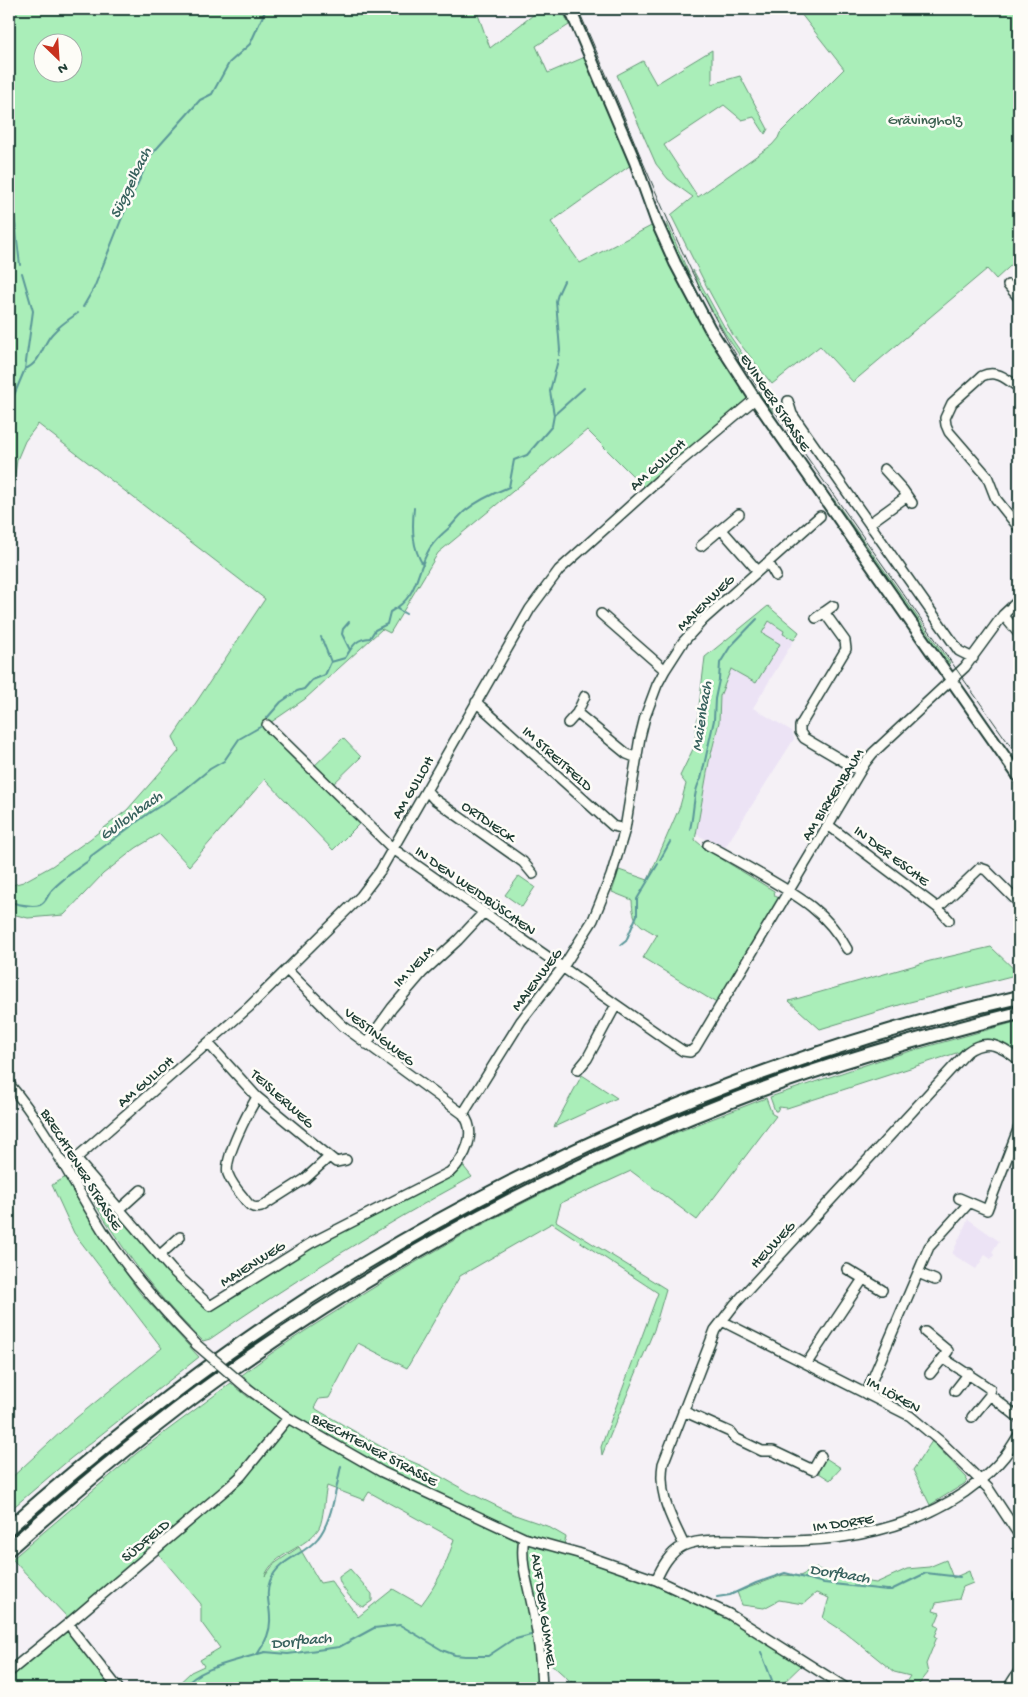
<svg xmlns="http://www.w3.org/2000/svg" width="1028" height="1697" font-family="'Gochi Hand',sans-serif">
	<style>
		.built { fill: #ece3f5 }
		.green { fill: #aaeeb9; stroke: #649676; fill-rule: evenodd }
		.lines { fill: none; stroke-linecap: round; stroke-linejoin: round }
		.stream { stroke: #5a9798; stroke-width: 2 }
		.minor-casing { stroke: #1f3d34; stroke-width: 12 }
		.major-casing { stroke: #1f3d34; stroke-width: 14 }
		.highway-casing { stroke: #1f3d34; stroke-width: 16 }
		.minor { stroke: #fdfcf7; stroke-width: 9 }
		.major { stroke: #fdfcf7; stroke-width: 10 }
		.highway { stroke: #fdfcf7; stroke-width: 12 }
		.tram { stroke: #1f3d34; stroke-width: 1 }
		.minor-bridge-casing { stroke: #1f3d34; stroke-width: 12; stroke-linecap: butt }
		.minor-bridge { stroke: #fdfcf7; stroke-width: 9 }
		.labels { text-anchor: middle; stroke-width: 5; stroke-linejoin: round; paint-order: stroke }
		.park-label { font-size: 15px; fill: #3b604f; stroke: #fdfcf7 }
		.street-label { font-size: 15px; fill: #1f3d34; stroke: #fdfcf7 }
		.water-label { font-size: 16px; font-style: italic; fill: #38625e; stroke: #fdfcf7 }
	</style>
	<rect width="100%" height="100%" fill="#f5f1f6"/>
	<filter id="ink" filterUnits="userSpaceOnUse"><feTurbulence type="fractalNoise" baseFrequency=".02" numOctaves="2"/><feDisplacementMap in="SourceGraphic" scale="10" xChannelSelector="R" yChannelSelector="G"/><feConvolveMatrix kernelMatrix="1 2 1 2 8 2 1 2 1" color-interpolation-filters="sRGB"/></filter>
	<g filter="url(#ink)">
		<path class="built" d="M769,621l15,10 -1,3 11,6 -41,68 39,23 2,8 -70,110 -28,-15 13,-72 10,-40 1,-27 11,-27z
			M968,1219l31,22 -7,11 2,3 -3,4 -6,-4 -9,14 -24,-15z"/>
		<path class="green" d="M9,9h467l14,39 51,-39h21l7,16 -33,21 12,27 37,-16 50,105 -84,60 29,41 77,-40 18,40 80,136 -107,92 -61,-61 -149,123 -48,80 -8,-4 -77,70 -38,26 42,46 34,-33 18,19 -33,32 32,34 -27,27 -68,-71 -76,87 -30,-32 -23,14 -33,26 -39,41 -36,3 -16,-4 -3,1v-29l14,-4 29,-16 38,-27 37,-29 52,-59 -6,-14 92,-138 -227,-175 -13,17 -8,19 -8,57zM42,42h30v30h-30z
			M797,9h222v249l-23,21 -9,-10 -134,113 -33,-36 -48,38 -39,-49 -25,-46 -37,-74 22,-18 -25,-18 -12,-15 -39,-89 26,-14 13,23 56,-34v34l28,-8 28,53 -3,5 -11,-17 -12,3 -18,-15 -60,40 34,52 74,-52 6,-7 2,-5 64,-64z
			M667,222c15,37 31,74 51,109 17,29 37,56 56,82l-2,2 -56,-84 -32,-60 -17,-43z
			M693,270l33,60 48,71 -3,2 -47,-71 -25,-45z
			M833,498l117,165 -3,2 -115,-166z
			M768,606l31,26 -5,8 -11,-6 1,-3 -15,-10 -7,12 18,11 -24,39 -25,-14 -11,27 -1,26 -10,40 -14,78 12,10 67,41 1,5 4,2 -61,106 -75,-46 14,-23c-19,-11 -24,-12 -25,-35l-20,-8 7,-22 29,10 32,-74 6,-22 -6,-8 14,-29 11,-90z
			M519,876l16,11 -13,20 -17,-12z
			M991,947l28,27 -113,29 -86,26 -31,-28 141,-40z
			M1019,1021v32l-7,1 -31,-9 -194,63 -8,-1 -2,4h-2l-5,-14 116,-39z
			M582,1075l35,23 -63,29z
			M766,1098l6,16 4,2 -79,104 -66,-49 -70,32 -5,18 110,68 -12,41 -52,125 -1,-8 57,-154 -106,-70 -92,53 -53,92 -49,-25 -29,55 -10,1 -4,7 1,3 5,3 71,41 30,13 46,26 47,23 32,11 19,11 -3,11 47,17 119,49 76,48 -27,26h-200l-38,-34 2,34h-368l17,-16 13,-6 -4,-6 20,-12 -19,-26v-18l-46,-54 84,-76 -170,145 -57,-60 125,-106 94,-70 17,14 39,19 -45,-41c32,-25 66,-46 101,-68 104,-67 216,-126 332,-174 30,-12 61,-23 91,-35zM327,1486l37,14 5,-8 85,47c-7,25 -17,45 -33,66l-28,-16 -35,28 -27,-36 -11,2 -21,-36 -25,17 -9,12c8,-23 41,-27 54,-48 5,-10 5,-31 8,-42z
			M460,1162l12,15c-90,49 -177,103 -262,162l-7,2c-52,-49 -93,-108 -127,-171l8,-3 126,139 24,-16z
			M66,1177l32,56 42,60 59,64 -129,102 -61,52v-31l67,-62 86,-70 -88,-115 -22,-48z
			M932,1441l35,37 -1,4 -2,2 -34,21 -17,-35z
			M824,1457l17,11 -11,12 -11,-7v-4z
			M946,1560l7,18 16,-7 4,12 -10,4 -4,12 -23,4 -3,8 7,2 -5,12 4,2 -4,9 2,1 -11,27 2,9 -12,15h-14l8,-12 -16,-4 -48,-39 -23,-15 6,-20 -13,-5 -13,11 -24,-4 -15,8 -22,-3 -5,-13 46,-17 17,1 16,-8 20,9 40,6 31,-14 22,-2z
			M350,1569l22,25v7l-9,6c-8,-2 -25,-23 -24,-30z
			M75,1623l3,11 41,54h-110v-12z"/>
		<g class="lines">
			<path class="stream" d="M9,173l11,92
				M83,307l11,-19 29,-73 28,-60 49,-55 12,-6 17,-31 21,-19 16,-35
				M559,355l1,-5 -4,-49 2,-7 6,-13
				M25,369c16,-6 17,-24 27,-35 7,-8 17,-15 26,-21
				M9,407l16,-38 8,-58 -11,-38
				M554,415l30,-27
				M414,508c-2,20 -2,39 9,57
				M397,609l9,5
				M349,622l-6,7 -1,5 8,16
				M321,637l10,25
				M267,718l14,-16 16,-11 7,-2 8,-9 13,-5 6,-13 14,-4c8,-12 10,-19 25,-20l5,-8 12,-6 3,-12c30,-16 25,-40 40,-64 5,-8 12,-14 19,-20 5,-5 10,-12 16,-17 12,-10 29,-18 44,-24l5,-27 13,-5 25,-29 2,-11 -4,-24 8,-31
				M690,829c4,-14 3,-39 11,-50l13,-59 1,-21 4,-19 1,-17 10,-16 27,-28
				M660,860l10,-18
				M9,902c9,2 21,6 31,3 7,-3 7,-10 12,-15 10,-11 24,-20 36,-29l3,-5 58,-43 34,-22 27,-22 14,-8 15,-22 21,-12
				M621,945l5,-4 11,-26v-16l21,-35
				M717,1597l13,-2 26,-12 29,-10 39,10 63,7h4l35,-17 34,4
				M761,1652l14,36
				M258,1653c7,-10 13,-21 12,-35 0,-12 -5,-25 0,-37 9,-23 34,-25 48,-43 14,-17 18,-50 23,-72
				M183,1688c17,-21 50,-26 75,-34l7,-2 23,2 51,-7 35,-19 26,-3 42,25 13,5 10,1h23l24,-16 19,-5"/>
			<defs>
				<path id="minor" d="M1008,285l11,13
					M1019,388c-12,-9 -23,-19 -37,-12l-30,27 -7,15 1,7 3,7 38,44 9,23 23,29
					M788,401l4,13 167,237 14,7
					M884,469l19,21 9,13
					M870,523l36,-26
					M721,529l37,42
					M701,546l38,-32
					M768,562l8,14
					M824,612l21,29 1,8 -46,77v6l4,6 56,33
					M601,614l64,56
					M1003,615l16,19
					M816,618l17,-12
					M476,702l137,124 12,3
					M577,713l8,-17
					M568,723l9,-10 50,41 10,4
					M267,725l125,123 276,193 15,10 7,1 5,-4 170,-285 8,-10 92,-86 38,-52 16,-15
					M427,791l7,8 89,63 10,12
					M828,825l110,83 11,12
					M708,845c19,10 38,21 57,32 33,19 63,36 82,72
					M938,908l42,-40 6,2 33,33
					M287,970l56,56 120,88
					M208,1043l49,54 79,65 10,-2
					M366,1044l26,-36 30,-35 36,-33 26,-28
					M578,1070l9,-11 29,-54
					M9,1084c34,40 57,86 84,131 29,49 65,90 104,130
					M257,1097c-8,14 -34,62 -29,77 3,8 9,16 15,23 6,8 8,12 18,10l44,-28 24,-22
					M76,1159l95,110 39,37 101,-63 139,-71c15,-14 28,-39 13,-58l58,-93 42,-54 30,-47 18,-44 14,-47 15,-92 5,-20 12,-32 8,-15 18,-28 20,-22 117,-104
					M66,1167l183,-160 112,-111 19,-25 150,-262 29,-39 110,-99 86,-72
					M959,1198l28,12 32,-83
					M120,1209l21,-19
					M160,1255l20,-18
					M847,1269l35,21
					M918,1273l17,7
					M722,1321l188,95 31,26 47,46 31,47
					M925,1332l23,19 -5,7c16,11 32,20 47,31v6l29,23
					M807,1363l56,-84
					M930,1374l13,-16
					M247,1388l41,30 94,54 142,66 54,15 78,27 73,34 117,74
					M955,1391l14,-18
					M866,1394l63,-147 40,-44
					M683,1411l47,21 5,6 27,13h11l40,19 8,-14
					M972,1417l18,-22
					M524,1538c-5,25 6,52 10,77 5,24 7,49 8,73
					M684,1545c-13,-28 -26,-49 -21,-81l52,-134 20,-26 232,-252c20,-15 35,-5 52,8
					M656,1580c6,-13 13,-27 27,-34 20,-10 68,-5 91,-5 67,1 134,-10 191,-49 14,-10 28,-21 39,-35 6,-7 10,-15 15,-22
					M1019,1594v15
					M69,1623l5,9 44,56
					M9,1672l60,-49 161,-137 11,-10 47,-58
					M1008,1688l11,-17"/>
				<path id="major" d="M570,9l65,153 22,61 18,40 35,66 45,70 264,378"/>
				<path id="highway" d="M9,1528c110,-97 227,-188 353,-263 203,-123 425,-215 657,-268
					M9,1549c68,-60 138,-119 212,-172 166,-118 346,-215 537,-286 85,-32 173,-56 261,-78"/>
			</defs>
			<use href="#minor" class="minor-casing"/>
			<use href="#major" class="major-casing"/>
			<use href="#highway" class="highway-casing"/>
			<use href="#minor" class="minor"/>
			<use href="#major" class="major"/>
			<use href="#highway" class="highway"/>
			<path class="tram" d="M578,9c22,50 43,100 64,151 30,70 60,140 100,205l277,393
				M798,432l31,43"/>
			<defs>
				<path id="minor-bridge" d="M197,1345l50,43"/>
			</defs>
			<use href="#minor-bridge" class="minor-bridge-casing"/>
			<use href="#minor-bridge" class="minor-bridge"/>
		</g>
	</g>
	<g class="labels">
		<g class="park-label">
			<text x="925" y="124">Grävingholz</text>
		</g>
		<g class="street-label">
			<text transform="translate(776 402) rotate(56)" y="5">EVINGER STRASSE</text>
			<text transform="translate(657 464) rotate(-42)" y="5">AM GULLOH</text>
			<text transform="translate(705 602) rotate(-44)" y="5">MAIENWEG</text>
			<text transform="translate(558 758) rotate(42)" y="5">IM STREITFELD</text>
			<text transform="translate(412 787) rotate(-60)" y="5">AM GULLOH</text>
			<text transform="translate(832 794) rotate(-58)" y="5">AM BIRKENBAUM</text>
			<text transform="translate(489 821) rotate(35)" y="5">ORTDIECK</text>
			<text transform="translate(892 855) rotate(37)" y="5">IN DER ESCHE</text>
			<text transform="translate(476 890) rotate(35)" y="5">IN DEN WEIDBÜSCHEN</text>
			<text transform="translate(413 966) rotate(-46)" y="5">IM VELM</text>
			<text transform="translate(536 979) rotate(-53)" y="5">MAIENWEG</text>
			<text transform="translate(380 1036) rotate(38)" y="5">VESTINGWEG</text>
			<text transform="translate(145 1081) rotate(-41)" y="5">AM GULLOH</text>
			<text transform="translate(283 1098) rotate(42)" y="5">TEISLERWEG</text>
			<text transform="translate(82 1169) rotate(58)" y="5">BRECHTENER STRASSE</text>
			<text transform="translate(772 1244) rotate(-47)" y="5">HEUWEG</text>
			<text transform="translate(252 1263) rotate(-32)" y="5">MAIENWEG</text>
			<text transform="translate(894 1394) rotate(29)" y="5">IM LÖKEN</text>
			<text transform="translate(375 1449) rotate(28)" y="5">BRECHTENER STRASSE</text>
			<text transform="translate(843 1522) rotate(-8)" y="5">IM DORFE</text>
			<text transform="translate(145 1540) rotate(-40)" y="5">SÜDFELD</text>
			<text transform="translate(545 1611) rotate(82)" y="5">AUF DEM GUMMEL</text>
		</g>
		<g class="water-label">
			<text transform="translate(129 182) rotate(-64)" y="6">Süggelbach</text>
			<text transform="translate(700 716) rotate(-81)" y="6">Maienbach</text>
			<text transform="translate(130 814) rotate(-36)" y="6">Gullohbach</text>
			<text transform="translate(840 1572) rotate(9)" y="6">Dorfbach</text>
			<text transform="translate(301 1639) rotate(-6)" y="6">Dorfbach</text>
		</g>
	</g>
	<rect width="1028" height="1697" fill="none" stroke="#fdfcf7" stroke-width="30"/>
	<rect x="15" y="15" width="998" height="1667" fill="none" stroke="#1f3d34" stroke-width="2" filter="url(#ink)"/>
	<g transform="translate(58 58) rotate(155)"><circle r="24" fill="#fdfcf7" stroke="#a4b0a9"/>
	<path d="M0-4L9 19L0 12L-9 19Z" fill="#c8321e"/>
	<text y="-8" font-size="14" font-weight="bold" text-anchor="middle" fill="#1f3d34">N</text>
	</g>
</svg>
